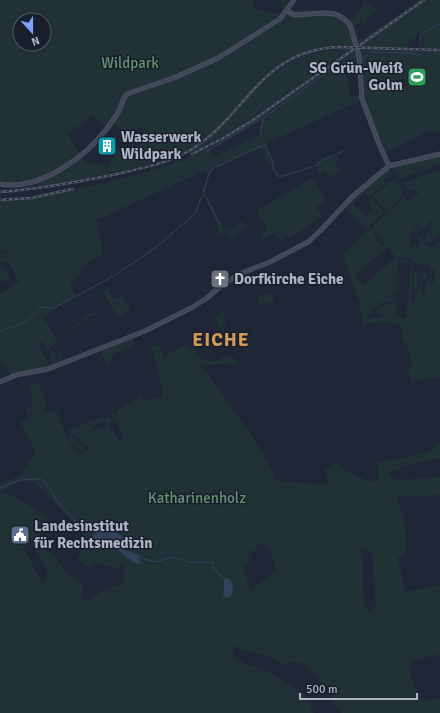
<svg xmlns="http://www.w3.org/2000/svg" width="440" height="713" font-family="Signika,sans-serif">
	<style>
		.green { fill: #213236; fill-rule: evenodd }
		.water { fill: #33405d }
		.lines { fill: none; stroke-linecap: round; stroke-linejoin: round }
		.stream { stroke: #33405d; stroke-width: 1 }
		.secondary-casing { stroke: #4d5361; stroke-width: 5 }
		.secondary { stroke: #414759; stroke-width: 3.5 }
		.rail-casing { stroke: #545c6d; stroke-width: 2.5 }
		.rail { stroke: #181e2a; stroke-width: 1; stroke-dasharray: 3; stroke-linecap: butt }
		.labels { text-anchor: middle; stroke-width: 3; stroke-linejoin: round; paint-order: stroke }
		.park-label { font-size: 15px; fill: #659374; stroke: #181e2a }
		.poi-label { font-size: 15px; font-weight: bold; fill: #acb3c3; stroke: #181e2a; text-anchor: start }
		.district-label { font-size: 19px; font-weight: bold; letter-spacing: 1px; fill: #d19a59; stroke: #181e2a }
	</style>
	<rect width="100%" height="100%" fill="#1f2635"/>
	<path class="green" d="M0,0h254l-2,8 33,8 5,-6c15,0 32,-2 47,2 5,1 8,6 14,8l2,-1 11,-17 12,6v2l-18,21 -2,3 1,3 2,2 26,-15 33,-24h2l-63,45 -5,-18 4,-1v3h2l5,-5 -2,-2 -1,2 -10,2 4,16 -3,5c-94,-2 -97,65 -164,103 -19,11 -41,15 -63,20 -20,5 -40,9 -60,13 -17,2 -34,3 -51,5l-3,-4 -10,-1zM20,20h24v24h-24zM92,115l16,14 6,-4 12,8 16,-5 2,2 -3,4v8l-2,2v2l-7,-1 -9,7 -5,-5 -9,19 -23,-3 -6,-8 -13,-22 8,-6h5z
		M280,0l13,1 -6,10 -4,-3z
		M425,0h15v49l-21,-1v-3l5,-2 -4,-12 -3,2 -1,6h-7l-1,8h-39l-9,-1z
		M352,49l-115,79 -37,20 -16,7c66,-36 78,-110 168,-106z
		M356,49l2,12 -15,2 -6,3 10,11 3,19 10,-1 19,49h-2l-17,-43 -95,43 8,17 1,7 4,8 15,-4 1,2 -15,3 -2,-1c-3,-5 -6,-9 -9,-14 -4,-5 -2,-11 -8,-14l-46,21 -3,3 -6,20 21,40 -10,4c7,-12 -5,-27 -11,-38l-3,-1 -6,16 -43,38 -42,27 -59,31 -1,3 -8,5 14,22 31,-24 7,-3 2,3h-5l-38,27 4,9 -3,1 2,-1 -4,-6 -3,1 3,7 2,-1 1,2 -2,1 4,6 3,-2 -3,-6h-1l1,-1 4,4 1,5 -10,4 -4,-10 2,-1 -4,-6 -1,1 -2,-3h2l-2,-3 -2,1 2,-2 -1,-1 -3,2 1,2 -2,2 11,19 -40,9 -4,-10 -6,3 6,-4v-1l-5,2 -1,-3v-68l19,-12 -11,-21 -8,3v-9l7,-3 -1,-2 -6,2v-51c27,1 54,-7 80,-13 37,-8 73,-16 108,-31 61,-27 114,-70 168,-108zM267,115l-4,3 -3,17 -47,22 -3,-7zM204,171l3,2 1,4 -11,33 -4,4 -35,31 -7,3 -5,6 -34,22 -36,20 -6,-10 18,-24 4,-3 11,-4 -6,-35z
		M357,49h61l22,2v80l-14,1 -41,21 -21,-54 -4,-43 5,-2 -6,1zM405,78l2,7h1l-6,2 1,2 -11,2 -4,-2v-2h11l-1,-7z
		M336,155l3,4 -4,3 6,10 -9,4 -5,-1 -3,-4 -5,3 -4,-10 3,-2z
		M440,155v8l-40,16 -9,-12z
		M388,168l5,6 -10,7 2,3 -16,13 -4,-4 -12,11 13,13 7,-9 -6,-7 4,-3 14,14v2l-1,-1 -15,13 1,1 -3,3 -23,-23z
		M440,171v67l-2,-3 -10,9 -4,-3v-3l3,-6 4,1 1,-2 -3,-1 4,-7 -3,-2 -4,8 -4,-2 -1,2h-2l-2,5 -3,-1 1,-2 3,-1 -2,-1 3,-4h-2l-4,7 -1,-1 -3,7 2,2 -2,5 3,2 1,-3 3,1 -1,3 2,1 2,-6 2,-1 -4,-3 1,-3c4,2 9,10 12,13l10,-8v136l-30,4 -2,-13h4l-4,-21 -6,-7 -1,-16 -17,-2 -22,2 -2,-20 -16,-45 1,-1 -1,-3 3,-5 44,-41 -4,2 -14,-14v-2l22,-16c5,5 9,13 6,20l-1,-1 -10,10 1,1 13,-11 5,5h1l-2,-2 11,-8 -3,-4 -5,3 -6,-6v-3l24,-10zM375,232l11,13 -2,2 -11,-13zM388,247l8,10 -33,28 -8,-10zM399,256l12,3v4l17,2v2l2,1v7h2v-6h3l-1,14h-3v-6h-1l-1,5h-2l1,-9 -7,-1 -2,13h3l1,-5h3l-1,14h-4l1,-7h-3v6h-2l2,-20 -1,-1h-4l-1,15h-1l1,-16 -2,-5 -3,30h4v-7l4,1 -2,14h-3l1,-6 -4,-1 -2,21 -10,-1 1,-14 -1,-1 -17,5 -3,3 1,3h4l1,3 -13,3 -1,-4 3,-1v-4l9,-5 -4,-2 3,-1 3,2 13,-4v-3l-2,-3 3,-2z
		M312,178l14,22 -10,7 6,9 -32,22 -2,-2 -8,5 -6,-8 -10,6 -4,-5 8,-5 -12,-18z
		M243,221l4,6 -16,12 -5,-7z
		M403,258l5,2 2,3h-9l-3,33 -1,-1 3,-33z
		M3,265l7,14 -8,4 -2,-5v-11z
		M107,288l7,12 8,-4 9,14 -13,7 -16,-26z
		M270,292l5,10 -15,2 -3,-6z
		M223,311l2,5v10l-7,4 1,-5 -5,-7z
		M133,337l2,8 -22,9 -3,10 -4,1 -5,-15z
		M159,344l5,12 21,-11 5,4 3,-2 3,6 6,7 15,1 7,-5h6l7,4 1,3 -33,2 -5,-1 50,69 18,29 8,19 52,4v-4l-3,-11 13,-8 3,7 28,12h10l-2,-18 54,-11v-3l3,-1v-3l6,-2v15l-31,7 -20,7 1,5 9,3 41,-3v18l-43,2 4,16 2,-1 3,25v17l-8,3 7,35 35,-7v69l-30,8c-1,16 6,27 13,40l10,-3h7v14h-99c-6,-10 -29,-49 -40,-50 -2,-1 -4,0 -6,0l-2,-2 -8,4c-15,-11 -33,-11 -50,-19l-3,10c12,9 28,12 42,19 12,6 22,16 34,22l5,16h-313v-228l20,-10 16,-23 -16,-30 10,-3 -1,-4 4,-1 -1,-3 -3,3 -3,-2 2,-5h4l-1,-3 3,-2 -10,-26 -8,1 8,-3 5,15 1,-4 8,-2 10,24 6,-2 -10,4 2,4 10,-3 12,31 10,11h7l5,-4 -3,-3 -2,1 -10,-11 -7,-2 -1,-2 40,-16 -4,2v5l2,2v-6l4,-1 4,5 -4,3 10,15 5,-4 -11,-19 -2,-1v-3l2,-1 4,3 -1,-4 26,-16 1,6 20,-4 -7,-36 -6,-14zM100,423h4l1,4 -19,5 7,-3v-3zM20,480c10,0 14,3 22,9l46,50 -11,20 11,8 4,-1 5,-3 19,6 5,-4h3v18l-21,8 -15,9 -6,-1v-6l2,-8 -5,-5 -10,-5 -18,-22 -15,-13 12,-20v-3l-24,-15 -23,-11zM14,524l14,10 20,39 -4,12 -9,-15 -14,-28 -11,-8zM100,526l16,7 9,6 -3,10 17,6 -1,4 3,3 -10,-1 -12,-11 -20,-7zM261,543l7,4c3,9 6,14 8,23l-26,22 -7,-27 7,-3 -2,-9 8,-3v-4zM362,549l10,3 4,55 -9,5v-4l-3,-4zM228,578c6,5 5,10 3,17h-8l2,-5 -1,-10z
		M86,355l1,1 -14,6 -1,1 -27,11 -1,-3z
		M70,436c6,1 11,6 14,12l-1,3 -4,-1 -10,-10 -1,-3z"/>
	<path class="water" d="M100,526c9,4 21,7 27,15l-4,3 -1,5 17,6 1,3 -2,1 3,3 -1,2c-10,-2 -14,-8 -22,-14 -8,-6 -19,-4 -26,-12l4,-9z
		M228,578c6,5 7,16 0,20l-5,-2 1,-6v-11z"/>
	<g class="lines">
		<path class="stream" d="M421,42l-1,-8 20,-10
			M372,52l38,1 8,2 3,-1
			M363,61v-3l5,-3
			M260,135l3,-17
			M206,152l57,-34 74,-53 6,-2 12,-1
			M203,192l7,-21 2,-2 53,-25 8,18v6l6,9 39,-12 2,-4 24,-10
			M206,197l13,27
			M0,331c8,-3 19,-5 27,-10 10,-6 7,-18 25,-12l58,-31 44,-29 42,-36 5,-16
			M0,488l20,-8 21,-1c8,6 11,15 17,23 6,8 24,27 33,29
			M140,558l16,4 16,-5 17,5h16
			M206,562h6l2,7 10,10"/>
		<defs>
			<path id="secondary" d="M287,11l7,4 31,-2 10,1 8,4 7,7 9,31 3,43 17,45 10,22
				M0,184c40,7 86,-27 109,-58 3,-5 7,-10 10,-15 3,-6 3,-12 8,-17l49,-17 42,-19 62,-39 14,-19
				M0,382l16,-7 32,-6 97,-38 46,-23 16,-10 16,-14 19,-11 28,-11 38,-20 12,-11 32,-34 37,-31 51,-12"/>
		</defs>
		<use href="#secondary" class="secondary-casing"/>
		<use href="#secondary" class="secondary"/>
		<defs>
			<path id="rail" d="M192,154l33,-17 28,-17 171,-120
				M0,192c40,-3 78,-10 117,-18 25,-6 49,-10 72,-23 58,-34 70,-101 150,-104l101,3
				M0,200l31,-2 42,-9"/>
		</defs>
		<use href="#rail" class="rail-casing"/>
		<use href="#rail" class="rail"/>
	</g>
	<defs>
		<symbol id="stadium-square" viewBox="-11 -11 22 22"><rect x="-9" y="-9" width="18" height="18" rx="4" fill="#2e9e5b" stroke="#181e2a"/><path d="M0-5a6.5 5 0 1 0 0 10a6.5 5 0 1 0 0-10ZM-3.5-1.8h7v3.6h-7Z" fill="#fff"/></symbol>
		<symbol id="building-square" viewBox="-11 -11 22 22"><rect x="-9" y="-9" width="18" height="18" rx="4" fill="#0f9aa8" stroke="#181e2a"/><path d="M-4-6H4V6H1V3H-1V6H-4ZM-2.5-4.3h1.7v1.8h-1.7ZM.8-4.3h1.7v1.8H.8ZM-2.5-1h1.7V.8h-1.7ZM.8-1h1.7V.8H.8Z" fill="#fff"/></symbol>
		<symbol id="church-square" viewBox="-11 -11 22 22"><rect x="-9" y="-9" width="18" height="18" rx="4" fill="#6b7280" stroke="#181e2a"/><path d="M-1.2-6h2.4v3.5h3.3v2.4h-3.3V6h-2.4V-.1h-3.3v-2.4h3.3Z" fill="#fff"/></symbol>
		<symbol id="civic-square" viewBox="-11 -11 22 22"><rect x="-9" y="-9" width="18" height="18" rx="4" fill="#5c6f8a" stroke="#181e2a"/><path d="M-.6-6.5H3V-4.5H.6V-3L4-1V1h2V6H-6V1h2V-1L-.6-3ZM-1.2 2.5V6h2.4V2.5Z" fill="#fff"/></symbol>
	</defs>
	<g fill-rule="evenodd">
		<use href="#stadium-square" x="406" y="66" width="22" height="22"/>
		<use href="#building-square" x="96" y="135" width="22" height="22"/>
		<use href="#church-square" x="209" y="268" width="22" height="22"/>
		<use href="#civic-square" x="9" y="524" width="22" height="22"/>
	</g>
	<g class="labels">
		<g class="park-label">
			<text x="130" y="68">Wildpark</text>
			<text x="197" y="503">Katharinenholz</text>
		</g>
		<g class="poi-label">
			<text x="403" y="73" text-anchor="end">SG Grün-Weiß<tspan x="403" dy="17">Golm</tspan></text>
			<text x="121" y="142">Wasserwerk<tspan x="121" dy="17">Wildpark</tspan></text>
			<text x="234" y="284">Dorfkirche Eiche</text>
			<text x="34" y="531">Landesinstitut<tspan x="34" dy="17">für Rechtsmedizin</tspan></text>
		</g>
		<g class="district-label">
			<text x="221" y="346">EICHE</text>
		</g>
	</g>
	<g transform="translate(32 32) rotate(159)"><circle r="19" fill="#181e2a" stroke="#535a67"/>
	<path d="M0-3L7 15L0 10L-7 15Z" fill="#7ea0f6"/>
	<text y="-6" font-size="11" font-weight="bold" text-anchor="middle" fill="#acb3c3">N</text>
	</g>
	<path d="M300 693v6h117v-6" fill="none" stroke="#acb3c3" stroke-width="2"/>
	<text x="306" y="693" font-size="12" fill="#acb3c3" stroke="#181e2a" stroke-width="3" paint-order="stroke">500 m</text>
</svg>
